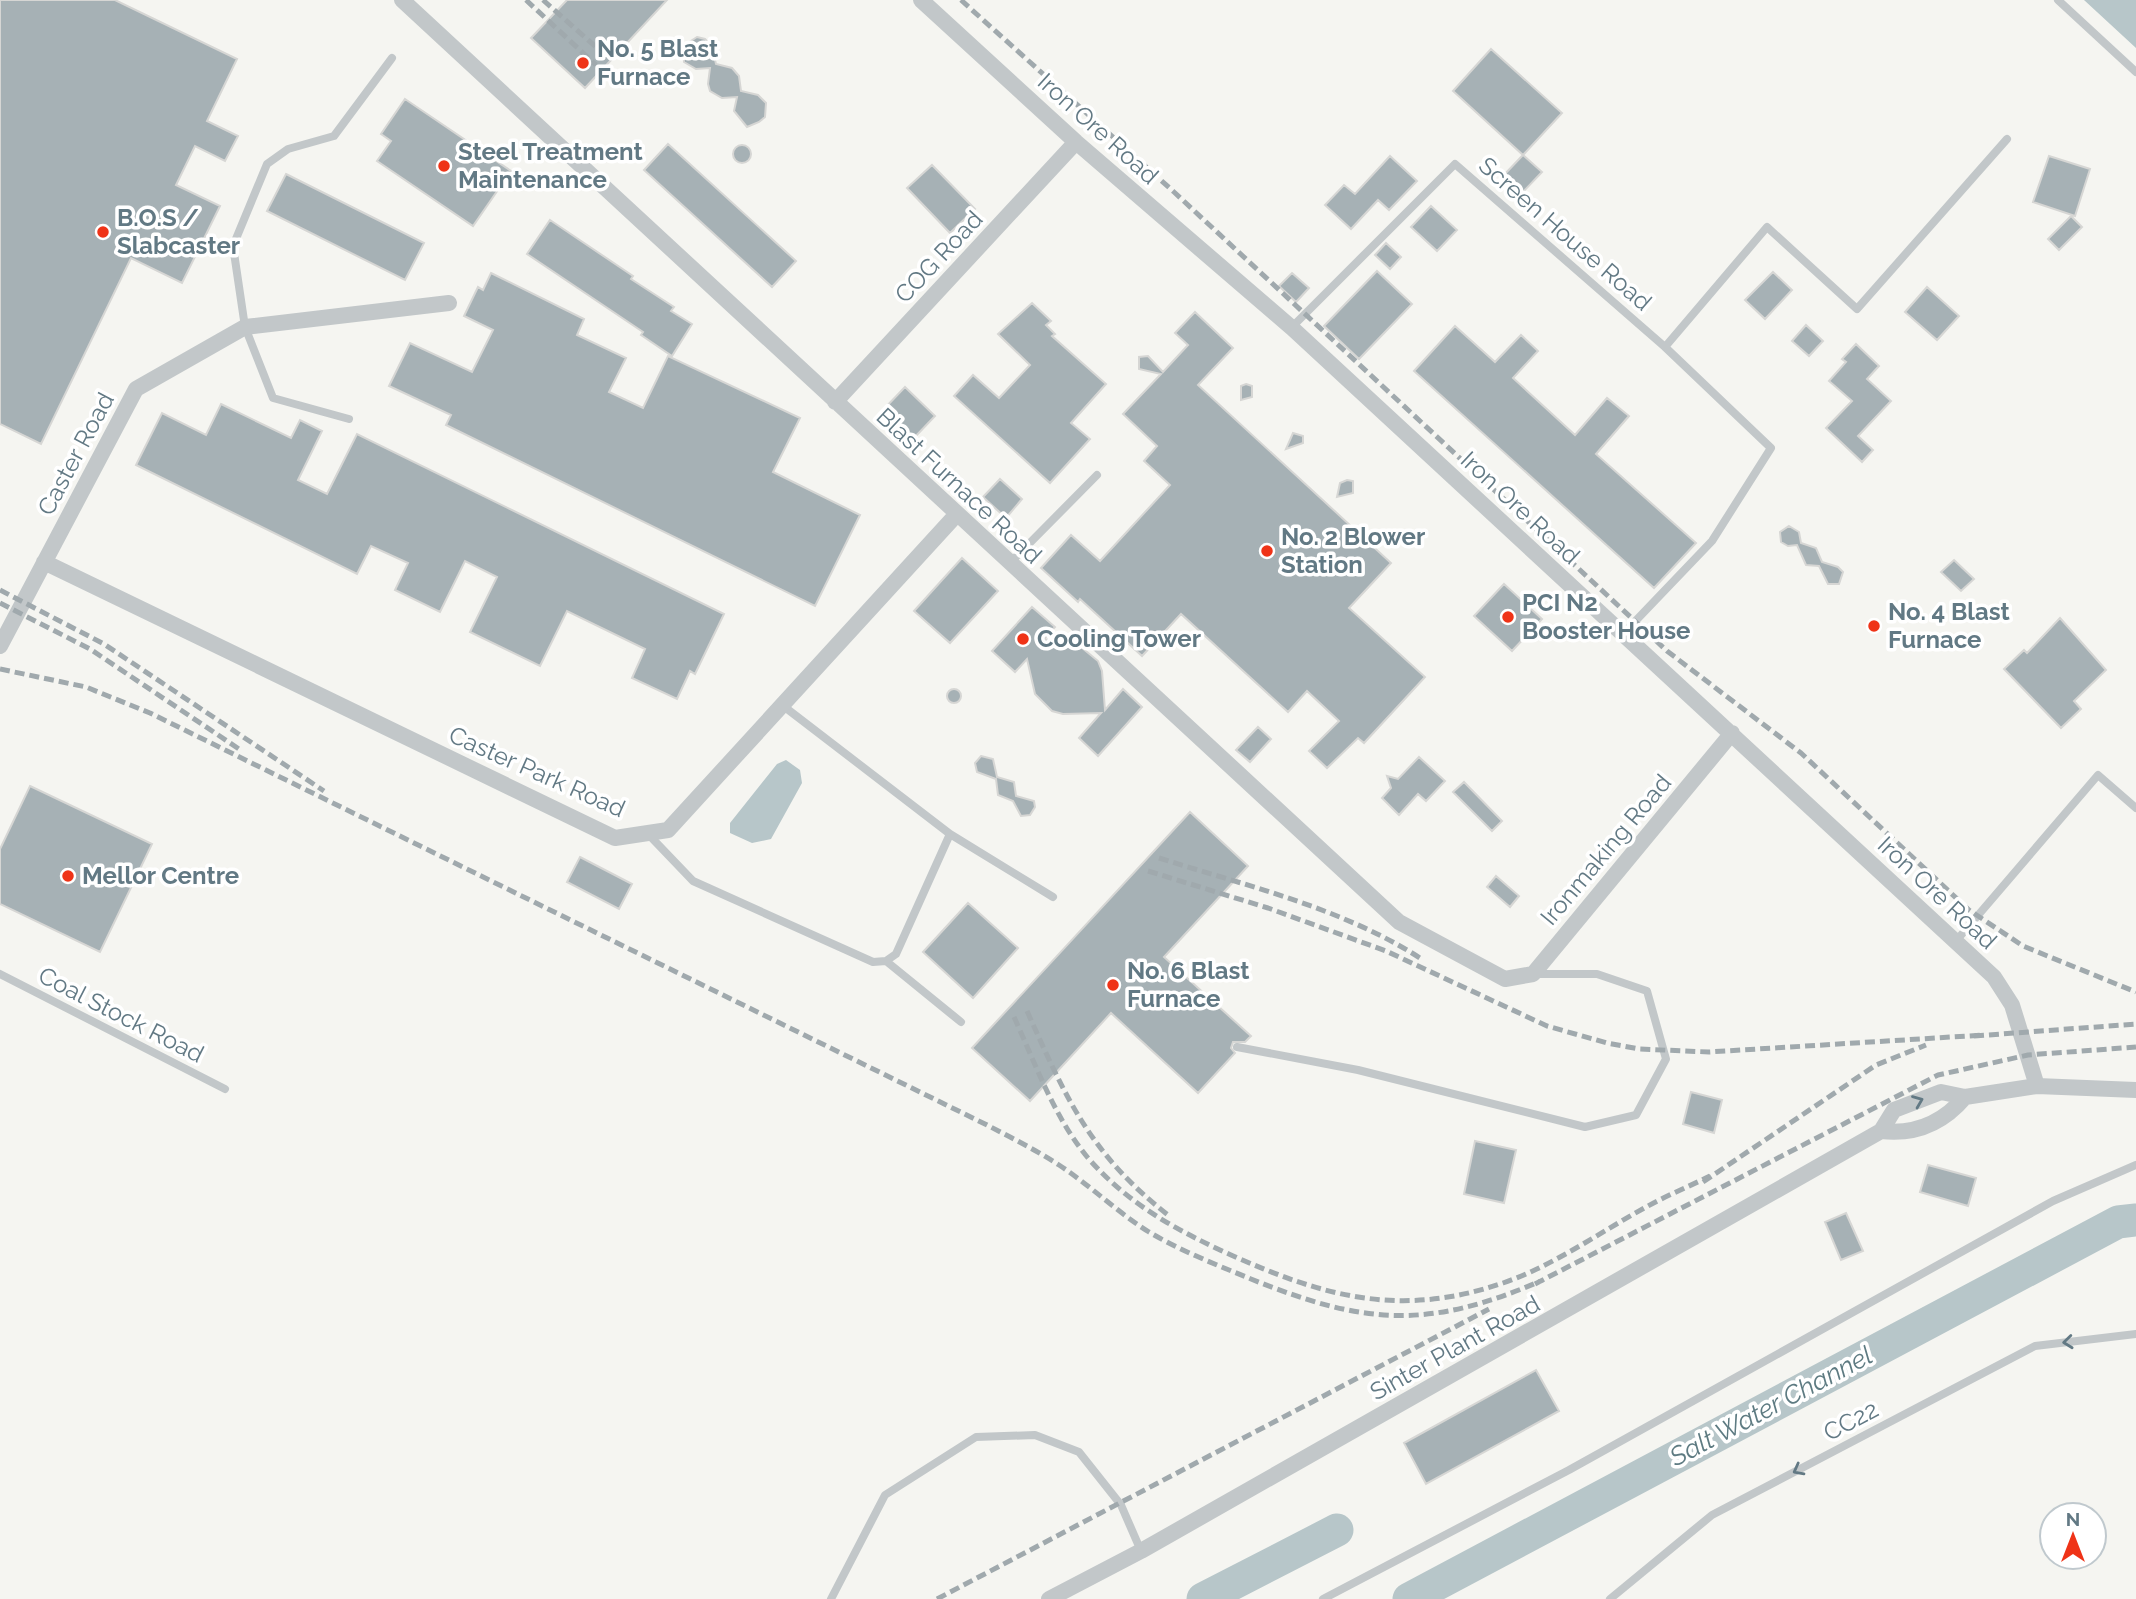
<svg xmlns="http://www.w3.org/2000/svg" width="2136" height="1599" font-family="Raleway,sans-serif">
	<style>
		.water { fill: #b7c6c9 }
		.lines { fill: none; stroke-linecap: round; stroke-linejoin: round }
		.river { stroke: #b7c6c9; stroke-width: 33 }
		.building { fill: #a6b1b5; stroke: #d6d6d4; stroke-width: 2 }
		.service { stroke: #c2c7c9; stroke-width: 8 }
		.minor { stroke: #c2c7c9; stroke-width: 16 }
		.rail { stroke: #a0a9ad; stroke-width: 5; stroke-dasharray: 10 5; stroke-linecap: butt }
		.oneway { stroke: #627984 }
		.poi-dot { fill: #ef3317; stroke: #fff; stroke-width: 2.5 }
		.labels { text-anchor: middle; stroke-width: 7; stroke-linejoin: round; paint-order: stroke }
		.poi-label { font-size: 24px; font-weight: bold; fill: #627984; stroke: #fff; text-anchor: start }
		.street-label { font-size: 24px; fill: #627984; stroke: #fff }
		.water-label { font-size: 26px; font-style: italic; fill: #5e7b82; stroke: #fff }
	</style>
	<rect width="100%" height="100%" fill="#f5f5f1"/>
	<path class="water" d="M2084,0h52v48z
		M786,760l14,10 2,13 -31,56 -19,4 -22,-10v-10l47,-59z"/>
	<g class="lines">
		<path class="river" d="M1203,1599l134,-69
			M1409,1599l709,-377 18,-2"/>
	</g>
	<path class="building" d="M0,0h115l122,59 -30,62 31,15 -13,25 -30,-15 -19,39 44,21 -38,77 -51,-25 -90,186 -41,-20z
		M567,0h100l-82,88 -54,-50z
		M697,37l8,2 7,8 4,17 16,4 7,8 2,15 17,4 8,8 -1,14 -6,5 -12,5 -13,-16 3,-14 -15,1 -12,-7 -2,-7 2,-16 -14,1 -12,-7 -1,-16z
		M1491,49l71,64 -39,42 -70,-64z
		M405,99l106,72 -38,55 -96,-65 14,-20 -10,-7z
		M668,144l128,117 -24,26 -128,-117z
		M733 154a9 9 0 1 1 18 0a9 9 0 1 1-18 0Z
		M1523,155l19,17 -20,21 -19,-17z
		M1390,156l27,25 -28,29 -11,-10 -27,29 -26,-24 19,-20 11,9z
		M2049,156l41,13 -15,47 -42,-14z
		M932,165l43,44 -25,24 -43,-45z
		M286,174l138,69 -19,37 -138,-69z
		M1431,206l26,24 -20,21 -26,-24z
		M2071,216l11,11 -23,23 -11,-11z
		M550,220l83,56 -2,3 43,28 -3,4 21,13 -20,32 -31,-21 2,-3 -116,-78z
		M1386,243l15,14 -11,12 -15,-14z
		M1377,271l35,33 -53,55 -35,-33z
		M1773,272l19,18 -27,29 -20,-19z
		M491,273l93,46 -7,16 49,23 -17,34 34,16 25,-52 132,62 -27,54 87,43 -45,91 -369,-181 5,-10 -62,-29 21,-43 62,29 21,-42 -29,-14 14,-29 5,3z
		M1292,273l17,15 -13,14 -17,-16z
		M1927,287l32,29 -22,24 -32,-28z
		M1032,303l19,18 -5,4 9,9 -3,2 54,48 -35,39 19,16 -40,44 -96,-87 19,-21 26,23 31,-33 -32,-31z
		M1195,312l38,36 -35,37 193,178 -42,45 76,69 -61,66 -6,-5 -31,30 -18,-17 30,-30 -32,-30 -19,21 -107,-98 -39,42 -62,-57 -2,3 -37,-34 30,-33 29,26 70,-76 -26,-24 13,-15 -34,-32 38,-40 -22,-5v-12l9,-1 15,16 25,-27 -13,-12z
		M1806,325l17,16 -14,15 -17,-15z
		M1455,326l40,36 26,-27 17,16 -25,27 62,57 32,-37 22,18 -33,38 100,89 -42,45 -240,-217z
		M1856,344l23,22 -12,13 24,22 -33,35 15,14 -11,12 -36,-34 26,-27 -23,-20 17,-19 -4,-3z
		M1246,384l6,2v11l-11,3v-14z
		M905,387l30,29 -23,24 -30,-29z
		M221,404l70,34 9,-18 22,11 -24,49 29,14 30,-60 367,180 -29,60 -5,-3 -13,28 -45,-21 13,-29 -78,-38 -27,55 -70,-34 27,-55 -32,-16 -25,51 -45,-22 13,-27 -37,-17 -14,28 -221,-109 26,-52 44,22z
		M1293,433l10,3v7l-17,6z
		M1000,479l22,20 -16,19 -23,-21z
		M1347,480l6,1v12l-16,4 3,-14z
		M1789,526l10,6 2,11 15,5 6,14 16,5 5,5 -4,12h-11l-9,-18 -13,-1 -9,-20 -9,1 -7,-4 -1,-10z
		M962,558l36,33 -48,52 -36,-32z
		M1954,560l20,19 -13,12 -20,-19z
		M1504,584l38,35 -30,32 -38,-35z
		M1032,607l23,20 -11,12 37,8 17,14 4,10 3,39 18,-21 19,18 -44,49 -19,-18 22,-25 -38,1 -11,-3 -17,-17 -8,-35 -12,13 -23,-21z
		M2060,618l46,52 -32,31 7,8 -20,19 -57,-59 20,-19 3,3z
		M947 696a7 7 0 1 1 14 0a7 7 0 1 1-14 0Z
		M1258,727l13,12 -21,23 -14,-12z
		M981,756l12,3 4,18 17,5 2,14 18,5 1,6 -5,8 -9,1 -8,-15 -15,-6 -2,-16 -19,-7 -2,-9z
		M1419,757l26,24 -19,20 -8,-7 -19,21 -17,-17 9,-10 -4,-12 11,3z
		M1464,782l38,39 -10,10 -39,-39z
		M30,786l122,58 -52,108 -100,-48v-55z
		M1190,812l58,54 -84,91 87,79 -6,6h-12l-2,6 4,5 -37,40 -87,-80 -81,88 -58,-53z
		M580,857l52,27 -13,25 -52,-27z
		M1496,876l23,20 -9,11 -23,-20z
		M968,903l50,45 -45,50 -50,-46z
		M1691,1092l31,8 -8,33 -31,-9z
		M1475,1141l41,9 -12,53 -40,-9z
		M1928,1165l48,13 -8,28 -48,-14z
		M1846,1213l17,38 -22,9 -16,-38z
		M1536,1370l23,41 -133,73 -22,-41z"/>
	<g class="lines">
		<path class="service" d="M2058,0l78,72
			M1292,327l163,-163 210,183 102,-120 90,82 150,-170
			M349,419l-76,-21 -28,-71 -12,-81 34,-82 21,-15 46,-13 58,-78
			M1010,563l87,-88
			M1623,634l89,-93 59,-93 -106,-101
			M648,834l45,47 180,81 13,-1 10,-7 54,-120 -168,-129
			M950,834l103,63
			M1956,941l142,-166 38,33
			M886,961l75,61
			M0,974l225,115
			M1237,1047l121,23 227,57 51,-12 30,-56 -19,-68 -50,-17h-62
			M831,1599l54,-104 91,-58 59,-2 44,17 42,53 20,46
			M1323,1599l246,-129 484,-269 83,-36
			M1610,1599l102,-84 323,-169 101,-12"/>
		<path class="minor" d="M402,0l997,922 106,57 28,-5 199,-241
			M921,0l155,142 216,186 702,649 18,28 25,81
			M835,402l241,-260
			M44,562l571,276 53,-8 289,-316
			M0,646l136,-257 109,-62 204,-24
			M1881,1131c34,4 62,-8 84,-34
			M1049,1599l92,-48 740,-420 13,-21 47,-18 24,5 72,-11 99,4"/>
		<path class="rail" d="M526,0l70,65
			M543,0l62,55
			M961,0l213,192 493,459 134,102 168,157 54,36 113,46
			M0,590l104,54 220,147
			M0,603l90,46 149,100
			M0,669l86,18 64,26 835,411c25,13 51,26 74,41 32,21 58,47 90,67 32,19 68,33 102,47 114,46 177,51 292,1
			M1159,858c88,28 183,50 261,100
			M1148,871l120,37 118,43 161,75 60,17 32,6 70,3 275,-17
			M1027,1011c39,87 63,143 141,204
			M1014,1017c22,48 40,100 74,141 40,46 88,72 143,97 94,42 170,63 272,28 52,-18 97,-51 145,-77 20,-11 42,-20 62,-30
			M1974,1036l162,-12
			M1703,1182l173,-117 50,-20
			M1535,1284l403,-209 90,-20 108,-8
			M937,1599l552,-290"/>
	</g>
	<defs><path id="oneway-chevron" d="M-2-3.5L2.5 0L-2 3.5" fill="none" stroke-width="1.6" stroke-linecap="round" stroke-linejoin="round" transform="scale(1.75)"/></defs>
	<g class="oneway">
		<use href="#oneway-chevron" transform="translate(1918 1101) rotate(-22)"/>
		<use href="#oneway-chevron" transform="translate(2068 1342) rotate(174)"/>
		<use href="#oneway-chevron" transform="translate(1798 1470) rotate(152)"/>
	</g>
	<g class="poi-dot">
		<circle cx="583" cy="63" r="7"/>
		<circle cx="444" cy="166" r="7"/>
		<circle cx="103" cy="232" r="7"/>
		<circle cx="1267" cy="551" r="7"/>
		<circle cx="1508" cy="617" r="7"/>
		<circle cx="1874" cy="626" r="7"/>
		<circle cx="1023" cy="639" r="7"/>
		<circle cx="68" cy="876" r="7"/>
		<circle cx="1113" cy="985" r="7"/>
	</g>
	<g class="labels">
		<g class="poi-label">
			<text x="597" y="57">No. 5 Blast<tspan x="597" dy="28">Furnace</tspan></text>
			<text x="458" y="160">Steel Treatment<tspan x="458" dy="28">Maintenance</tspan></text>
			<text x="117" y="226">B.O.S /<tspan x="117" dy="28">Slabcaster</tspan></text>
			<text x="1281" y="545">No. 2 Blower<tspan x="1281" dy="28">Station</tspan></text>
			<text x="1522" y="611">PCI N2<tspan x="1522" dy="28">Booster House</tspan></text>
			<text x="1888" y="620">No. 4 Blast<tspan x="1888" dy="28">Furnace</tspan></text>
			<text x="1037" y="647">Cooling Tower</text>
			<text x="82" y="884">Mellor Centre</text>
			<text x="1127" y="979">No. 6 Blast<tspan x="1127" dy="28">Furnace</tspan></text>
		</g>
		<g class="street-label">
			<text transform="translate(1098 129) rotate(42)" y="8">Iron Ore Road</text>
			<text transform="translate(1565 234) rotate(41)" y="8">Screen House Road</text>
			<text transform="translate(939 257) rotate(-47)" y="8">COG Road</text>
			<text transform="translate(76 454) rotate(-62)" y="8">Caster Road</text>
			<text transform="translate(959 486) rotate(43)" y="8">Blast Furnace Road</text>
			<text transform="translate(1520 508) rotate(43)" y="8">Iron Ore Road</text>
			<text transform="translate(537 772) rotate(24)" y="8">Caster Park Road</text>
			<text transform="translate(1606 850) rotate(-50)" y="8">Ironmaking Road</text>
			<text transform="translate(1937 893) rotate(43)" y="8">Iron Ore Road</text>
			<text transform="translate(121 1015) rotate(27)" y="8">Coal Stock Road</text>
			<text transform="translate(1455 1348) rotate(-29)" y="8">Sinter Plant Road</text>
			<text transform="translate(1851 1421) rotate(-28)" y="8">CC22</text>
		</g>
		<g class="water-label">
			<text transform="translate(1771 1406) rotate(-28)" y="9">Salt Water Channel</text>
		</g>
	</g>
	<g transform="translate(2073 1536)"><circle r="33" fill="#ffffff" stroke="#c0c9ce" stroke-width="2"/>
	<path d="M0-5L12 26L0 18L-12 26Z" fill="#ef3317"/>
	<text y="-10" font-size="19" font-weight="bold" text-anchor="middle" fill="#627984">N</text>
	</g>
</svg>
